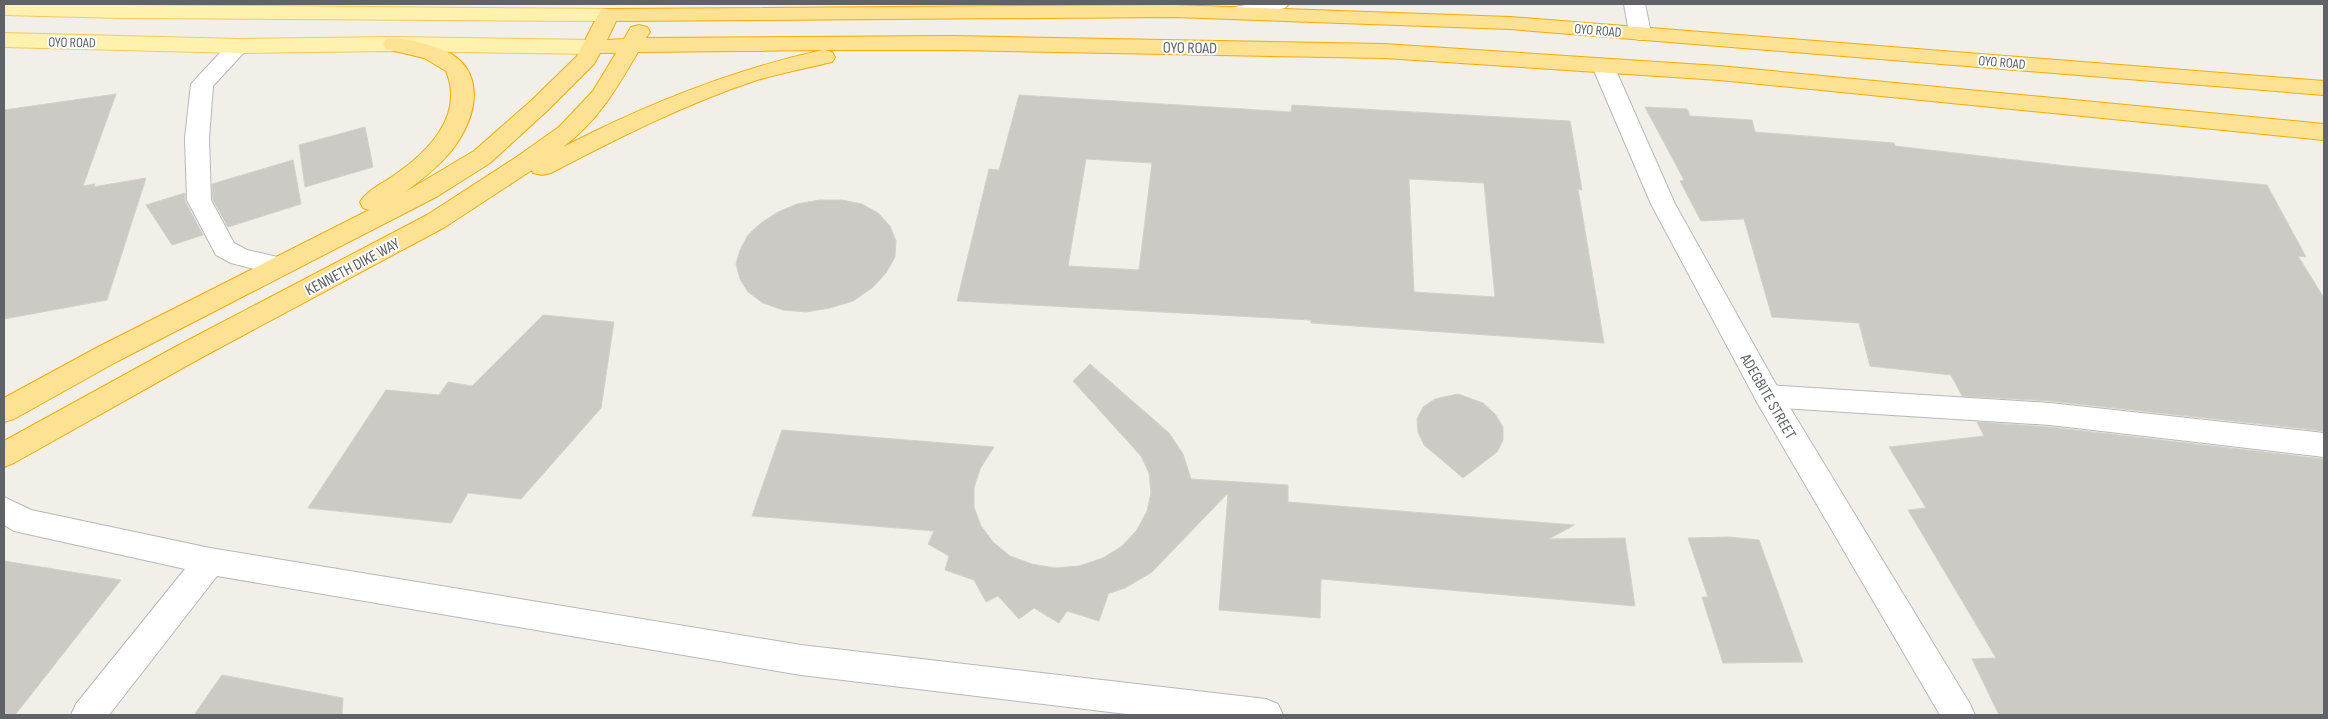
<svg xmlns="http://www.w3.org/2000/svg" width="2328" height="719" font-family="'Sofia Sans Condensed',sans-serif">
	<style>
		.building { fill: #cccac5; stroke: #d6d1c6; fill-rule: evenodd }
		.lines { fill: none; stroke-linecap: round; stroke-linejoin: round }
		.street-casing { stroke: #b5b8bc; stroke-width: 2 }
		.secondary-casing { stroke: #b6babf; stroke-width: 2 }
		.primary-casing { stroke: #f2c960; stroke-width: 2 }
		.highway-casing { stroke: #f9ab00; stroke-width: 2 }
		.street { fill: #fff; fill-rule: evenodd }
		.secondary { fill: #fff; fill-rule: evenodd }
		.primary { fill: #fff2af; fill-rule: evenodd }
		.highway { fill: #fde293; fill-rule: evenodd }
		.labels { text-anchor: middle; stroke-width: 4; stroke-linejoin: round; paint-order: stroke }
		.far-street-label { font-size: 14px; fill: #5f6368; stroke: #fff }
		.street-label { font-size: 16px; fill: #5f6368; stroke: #fff }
	</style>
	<rect width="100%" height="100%" fill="#f1efe8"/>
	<path class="building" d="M116,94l-33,92 12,-2 -2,3 53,-9 -39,122 -103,19v-209z
		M1019,95l272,17 1,-7 278,16 12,69 -4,-1 26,154 -293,-20v-3l-354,-19 32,-132 10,1zM1086,159l66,4 -13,107 -71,-4zM1409,179l75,4 11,114 -81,-5z
		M1645,107l42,2 3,7 62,4 3,12 139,11 1,3 172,20 200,19 39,72 -8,-1 26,42v133l-274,-30 -88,-5 -11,-21 -81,-9 -11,-43 -87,-6 -28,-98 -43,2 -21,-40 4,-1z
		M365,127l8,40 -68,20 -6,-42z
		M293,160l8,44 -73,23 -15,-27 -1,-16z
		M185,193v8l18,34 -31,10 -26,-40z
		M819,200h23l20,4 16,9 12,13 6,15 -1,16 -9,16 -14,15 -19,13 -23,7 -24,4 -23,-2 -20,-7 -15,-11 -8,-13 -4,-15 4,-14 8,-15 13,-12 17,-11 19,-8z
		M543,315l71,7 -13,86 -80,91 -53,-6 -17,30 -143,-15 78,-118 53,5 9,-13 24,4z
		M1090,364l79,69 14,21 8,25 97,6v17l286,23 -25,14 76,-1 10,68 -314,-27 -1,39 -101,-8 9,-117 -76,79 -27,16 -18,6 1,1 -9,26 -32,-10 -8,12 -25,-15 -15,11 -21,-23 -12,6 -12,-22 -29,-10 4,-14 -21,-12 6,-13 -182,-15 30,-86 212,17 -14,22 -6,19v19l7,19 12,16 17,14 22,8 23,4 24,-2 24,-8 19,-12 15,-16 10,-19 4,-18 -2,-20 -8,-17 -68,-75z
		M1458,394l25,9 12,11 8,13v13l-6,12 -34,26 -39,-33 -6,-13 -1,-13 6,-12 12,-8z
		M1977,422l73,5 274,32v256h-325l-27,-56 24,-1 -88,-148 18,-2 -37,-61 95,-11z
		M1729,537l30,3 44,122 -80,1 -21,-66h6l-20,-59z
		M4,561l117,19 -106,135h-11z
		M222,675l121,23 -1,17h-148z"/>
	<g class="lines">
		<defs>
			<path id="street" d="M239,39l8,2 3,5 -37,40 -4,52 2,62 23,43 13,7 35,8 4,7 -4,7 -9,2 -42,-11 -15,-8 -29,-55 -2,-62 6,-54 40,-43z
				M1768,385l282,18 274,30v24l-274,-32 -282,-18 -10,-3 -4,-8 4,-8z
				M4,497l27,13 179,38 591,97 465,54 12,5 5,11h-148l-334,-40 -584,-99 -108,139h-38l5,-11 109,-135 -171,-38 -10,-6z"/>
			<path id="secondary" d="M1251,4h38l-4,4 -42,10 -8,-1 -3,-5 3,-5z
				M1624,4h21l6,29 -3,5 -8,2 -8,-2 -3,-5z
				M1603,59l8,2 3,5 61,138 103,184 192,316 5,11h-35l-182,-311 -107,-200 -59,-138 3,-5z"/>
			<path id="primary" d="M4,4l605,5 8,1 3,5 -3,5 -8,1 -487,-3 -118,-3z
				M4,33l235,6 155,-2 199,3 8,2 3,5 -3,5 -8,2 -199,-3 -155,2 -235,-6z"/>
			<path id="highway" d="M1174,5l336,12 814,64v14l-814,-66 -336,-12 -558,4 -9,19 17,-1 7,-12 8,-2 8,2 3,5 -4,6 306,-2 432,8 335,22 605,58v16l-605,-60 -335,-22 -432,-8h-127l7,2 3,5 -3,5c-25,6 -50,11 -75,18 -72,24 -139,58 -206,93l-9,2 -9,-2 -1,-3 -87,57 -248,133 -183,103 -10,4v-26l173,-95 250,-131 88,-57 44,-31 34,-36 23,-38h-16l-6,11 -46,46 -58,53 -52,33 -320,165 -104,58 -10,3v-24l94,-51 271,-137 -6,-2 -3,-6c7,-12 22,-18 33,-26 34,-23 72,-60 53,-105l-22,-13 -38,-9 -3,-5 3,-5c15,-3 34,4 49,8 50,15 46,62 20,99 -13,18 -32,33 -50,46l69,-41 58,-51 45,-44 21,-41 3,-5 8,-1zM823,50c-92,20 -176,54 -260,97 35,-26 54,-59 75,-95z"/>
		</defs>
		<use href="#street" class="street-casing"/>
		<use href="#secondary" class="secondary-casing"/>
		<use href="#primary" class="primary-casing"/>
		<use href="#highway" class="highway-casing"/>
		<use href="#street" class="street"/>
		<use href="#secondary" class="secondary"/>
		<use href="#primary" class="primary"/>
		<use href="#highway" class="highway"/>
	</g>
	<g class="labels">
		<g class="far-street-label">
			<text transform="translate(1598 30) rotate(5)" y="5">OYO ROAD</text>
			<text transform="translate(72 42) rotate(1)" y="5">OYO ROAD</text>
			<text transform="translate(2002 62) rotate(5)" y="5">OYO ROAD</text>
		</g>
		<g class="street-label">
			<text transform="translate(1190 47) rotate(1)" y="6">OYO ROAD</text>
			<text transform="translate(352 266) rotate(-28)" y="6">KENNETH DIKE WAY</text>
			<text transform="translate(1769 396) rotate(60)" y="6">ADEGBITE STREET</text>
		</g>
	</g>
	<rect width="2328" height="719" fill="none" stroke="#5f6368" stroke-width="10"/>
</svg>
